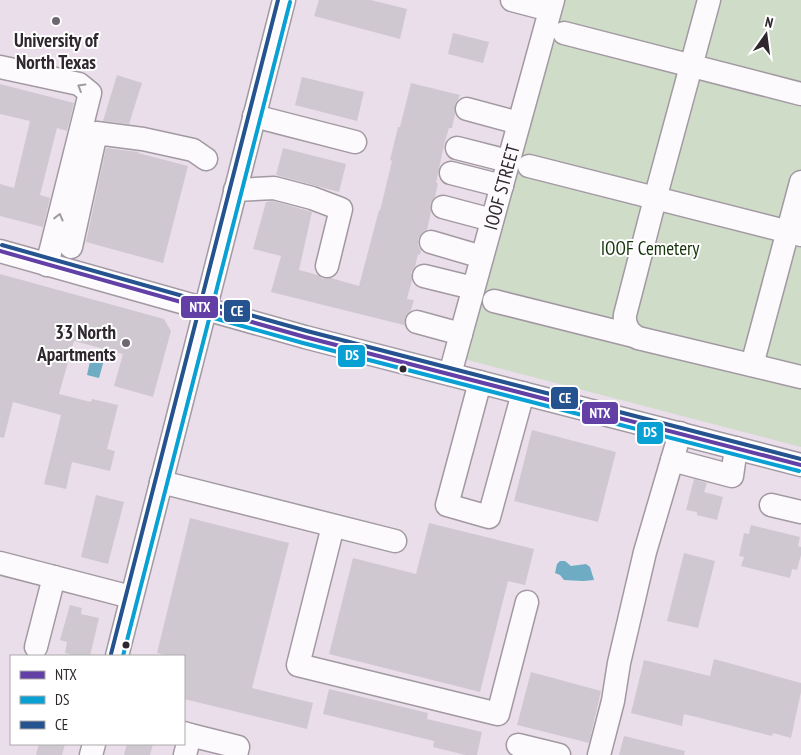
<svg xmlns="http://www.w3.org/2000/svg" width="801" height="755" font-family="'PT Sans Narrow',sans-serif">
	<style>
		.green { fill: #cedcc8 }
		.water { fill: #6dacc2 }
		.building { fill: #d0c8d0 }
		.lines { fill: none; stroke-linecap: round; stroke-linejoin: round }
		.minor-casing { stroke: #a299a2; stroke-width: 25 }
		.minor { stroke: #fcfafc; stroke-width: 22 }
		.bus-1-casing { stroke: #fff; stroke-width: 8 }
		.bus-2-casing { stroke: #fff; stroke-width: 8 }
		.bus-3-casing { stroke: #fff; stroke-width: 8 }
		.bus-1 { stroke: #6240a6; stroke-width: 4 }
		.bus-2 { stroke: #09a0d4; stroke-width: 4 }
		.bus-3 { stroke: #24538f; stroke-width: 4 }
		.oneway { stroke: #9f9b9f }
		.poi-dot { fill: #6f676f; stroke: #fff; stroke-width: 2 }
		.bus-dot { fill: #2e272e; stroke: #fff; stroke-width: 2 }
		.labels { text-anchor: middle; stroke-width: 4; stroke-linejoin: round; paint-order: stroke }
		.poi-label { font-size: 19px; font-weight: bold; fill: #2e272e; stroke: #fff }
		.street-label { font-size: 19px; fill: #2e272e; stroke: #fff }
		.park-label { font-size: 19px; fill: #16340b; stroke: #fff }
		.line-badge { stroke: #fff; stroke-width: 2 }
		.badge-label { font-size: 14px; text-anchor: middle; font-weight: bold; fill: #fff }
	</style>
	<rect width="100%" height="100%" fill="#e9dee9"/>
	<path class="green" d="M561,0h240v447l-337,-88z"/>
	<path class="water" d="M91,357l13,3 -5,18 -12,-3z
		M560,561h5l6,5 15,-2 4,3 4,13 -11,1 -19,-1 -4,-5 -5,-2 2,-9z"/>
	<path class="building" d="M319,0h52l36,9 -7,30 -86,-23z
		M453,33l36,9 -6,21 -35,-9z
		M117,75l25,8 -13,41 -26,-3z
		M302,77l62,15 -7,29 -62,-16z
		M411,83l49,12 -5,10v9l-3,14h-3l-5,17 -8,38h2l-3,14 -5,7 1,8 -4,18 -5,3 -4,6v6l3,6 -1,4 -2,-1 -3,13 -4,5 1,8 -5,19 7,1 -3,10 -6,8 -1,7 -133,-33 10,-36 -28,-7 13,-47 7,-1 39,11 -13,58 19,5 5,4 8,-1 28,8 20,-76 1,1 12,-50 -2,-1 8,-33h2z
		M0,84l74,19 -7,28 -10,-3 -17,67 10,3 -7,29 -43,-11v-32l14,4 16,-67 -30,-7z
		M106,148l33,4 -1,1 50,13 -25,97 -77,-21z
		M283,148l63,16 -7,28 -63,-17z
		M0,274l164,45 7,12 -18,66 -39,-11 9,-32 -49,-13 -15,53 32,8 1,-3 26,6 -11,44 8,2 -5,20 -38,-9 -6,27 -22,-5 17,-69 -48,-13 -9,36 -4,-1z
		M532,430l84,22 -18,70 -84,-21z
		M694,479l13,4 -3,9 19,5 -6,23 -20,-5v-3l-11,-2z
		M96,495l28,7 -16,62 -27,-7z
		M190,518l99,25 -37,145 61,15 -6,26 -123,-30v-43h-14l-13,-3z
		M429,523l105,26 -9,36 -17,-4 -28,111 -151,-38 24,-96 63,16z
		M751,525l49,12 -2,9 3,1v8l-4,15 -5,-1 -2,9 -49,-12 3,-9 -5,-1 5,-23 5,1z
		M684,553l31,8 -17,67 -31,-7z
		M70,605l12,3 -1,6 18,4 -9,38h-13l-12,-3 2,-11 -7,-2z
		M714,659l87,24v9l-10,46 -18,-5 -1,3 -88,-22 -2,12 -51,-13 13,-53 66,16z
		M531,672l70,19 -12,52 -72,-18z
		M329,689l99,24 -1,6 55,13 -5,23h-12l-32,-8 1,-6 -111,-27z
		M624,736l61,15 -1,4h-65z
		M39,744h26l-3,11h-26z
		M127,744h26l-3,11h-26z"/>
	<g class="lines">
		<defs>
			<g id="minor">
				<path d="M512,0l38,10"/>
				<path d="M709,0l-54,199 -30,116c-1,10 3,18 13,23l163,39"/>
				<path d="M564,33l237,61"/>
				<path d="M0,67l79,17 11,9 -43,172"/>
				<path d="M467,109l52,14"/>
				<path d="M254,116l101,26"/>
				<path d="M457,148l51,13"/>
				<path d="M529,166l272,69"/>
				<path d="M451,173l51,13"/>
				<path d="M235,190l39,-2 38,10 29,11 -14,57"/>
				<path d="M443,207l49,13"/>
				<path d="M431,242l51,15"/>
				<path d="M71,247l25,-114 47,6 50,11 13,9"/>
				<path d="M0,251l305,86 496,128"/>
				<path d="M424,276l49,12"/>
				<path d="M494,301l140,35"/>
				<path d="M417,322l44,12"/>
				<path d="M752,365l49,-183"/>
				<path id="s1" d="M450,374l103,-374"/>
				<path d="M480,382l-33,123 42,12 34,-124"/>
				<path d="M672,460l60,16 4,-28"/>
				<path d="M161,482l234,59"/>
				<path d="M771,505l30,7"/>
				<path d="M333,526l-35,139 200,49 29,-112"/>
				<path d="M0,563l131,34"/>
				<path d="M36,647l18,-70"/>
				<path d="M117,656l167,-656"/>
				<path d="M184,733l6,2 -5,20"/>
				<path d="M190,735l48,12 -2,8"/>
				<path d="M518,745l41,10"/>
				<path d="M91,755l3,-11"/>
				<path d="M599,755l14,-54 6,-38 26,-111 35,-119"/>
			</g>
		</defs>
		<use href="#minor" class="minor-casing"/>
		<use href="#minor" class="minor"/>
		<defs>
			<path id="bus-1" d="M0,251l305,86 496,128"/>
			<path id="bus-2" d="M203,315l100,28 496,128
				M123,656l167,-654"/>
			<path id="bus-3" d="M2,245l305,86 494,128
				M111,654l167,-654"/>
		</defs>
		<use href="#bus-1" class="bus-1-casing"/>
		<use href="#bus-2" class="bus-2-casing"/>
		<use href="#bus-3" class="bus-3-casing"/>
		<use href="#bus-1" class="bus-1"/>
		<use href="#bus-2" class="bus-2"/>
		<use href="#bus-3" class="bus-3"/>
	</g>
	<defs><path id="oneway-chevron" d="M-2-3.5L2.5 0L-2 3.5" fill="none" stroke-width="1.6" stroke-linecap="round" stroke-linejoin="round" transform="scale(1.25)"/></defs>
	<g class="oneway">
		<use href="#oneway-chevron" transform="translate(81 87) rotate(-149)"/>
		<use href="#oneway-chevron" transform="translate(59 217) rotate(-76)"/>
	</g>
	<g class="poi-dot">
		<circle cx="56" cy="21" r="5"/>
		<circle cx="126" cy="343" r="5"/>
	</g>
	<g class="bus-dot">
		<circle cx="403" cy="369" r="4.5"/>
		<circle cx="126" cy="645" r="4.5"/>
	</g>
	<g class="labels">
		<g class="poi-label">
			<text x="56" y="47">University of<tspan x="56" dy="22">North Texas</tspan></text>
			<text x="116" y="339" text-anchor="end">33 North<tspan x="116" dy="22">Apartments</tspan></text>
		</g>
		<g class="street-label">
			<text dy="7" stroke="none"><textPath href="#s1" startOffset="194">IOOF STREET</textPath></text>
		</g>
		<g class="park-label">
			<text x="650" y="255">IOOF Cemetery</text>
		</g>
	</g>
	<g class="line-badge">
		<rect x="180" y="295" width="39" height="24" rx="5" fill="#6240a6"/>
		<rect x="223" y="299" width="28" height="24" rx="5" fill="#24538f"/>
		<rect x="337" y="344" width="29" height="24" rx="5" fill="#09a0d4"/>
		<rect x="550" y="386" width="29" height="24" rx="5" fill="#24538f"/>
		<rect x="581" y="401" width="38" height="24" rx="5" fill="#6240a6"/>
		<rect x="636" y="421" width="28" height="24" rx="5" fill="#09a0d4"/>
	</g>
	<g class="badge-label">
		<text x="200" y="312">NTX</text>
		<text x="237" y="316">CE</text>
		<text x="352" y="360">DS</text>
		<text x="565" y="403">CE</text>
		<text x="600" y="418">NTX</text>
		<text x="650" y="437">DS</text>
	</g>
	<rect x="10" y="655" width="175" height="90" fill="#ffffff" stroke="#aba9ab"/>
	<rect x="20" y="671" width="25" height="8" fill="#6240a6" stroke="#aba9ab"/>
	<text x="55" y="680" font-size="15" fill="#2e272e">NTX</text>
	<rect x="20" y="696" width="25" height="8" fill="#09a0d4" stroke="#aba9ab"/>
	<text x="55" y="705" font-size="15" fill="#2e272e">DS</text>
	<rect x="20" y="721" width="25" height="8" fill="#24538f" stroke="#aba9ab"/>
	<text x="55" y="730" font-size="15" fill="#2e272e">CE</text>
	<g transform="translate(766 35) rotate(14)" stroke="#ffffff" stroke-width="4" paint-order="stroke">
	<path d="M0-4L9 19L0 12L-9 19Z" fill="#2e272e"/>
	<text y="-8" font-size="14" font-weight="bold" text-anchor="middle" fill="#2e272e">N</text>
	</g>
</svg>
